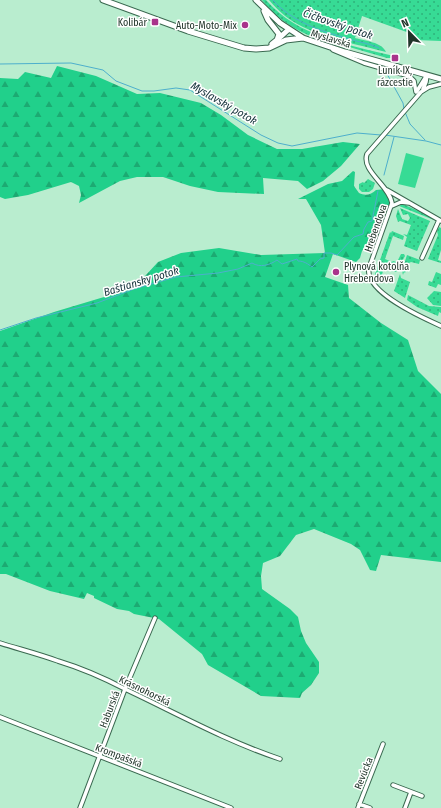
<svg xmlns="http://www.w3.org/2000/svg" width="441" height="808" font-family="'Fira Sans Condensed',sans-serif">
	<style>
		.grass { fill: url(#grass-dots) }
		.forest { fill: url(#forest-firs) }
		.garden { fill: #37db95 }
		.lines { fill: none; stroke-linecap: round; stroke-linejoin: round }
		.stream { stroke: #4dafcc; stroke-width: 1 }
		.street-casing { stroke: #3a6950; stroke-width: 5.5 }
		.secondary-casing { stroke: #3a6950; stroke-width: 7 }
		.street { stroke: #fff; stroke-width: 3.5 }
		.secondary { stroke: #fff; stroke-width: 5 }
		.poi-dot { fill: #a9338b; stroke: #fff; stroke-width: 1.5 }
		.labels { text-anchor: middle; stroke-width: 3; stroke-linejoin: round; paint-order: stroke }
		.poi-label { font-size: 10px; fill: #21352a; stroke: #fff; text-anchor: end }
		.street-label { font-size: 10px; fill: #21352a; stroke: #fff }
		.water-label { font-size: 11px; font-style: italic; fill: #0f2d36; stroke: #fff }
	</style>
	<defs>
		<pattern id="grass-dots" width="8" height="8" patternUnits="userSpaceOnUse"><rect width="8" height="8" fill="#37db95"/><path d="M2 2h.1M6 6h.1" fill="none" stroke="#2eb27a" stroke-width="1.8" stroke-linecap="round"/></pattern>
		<pattern id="forest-firs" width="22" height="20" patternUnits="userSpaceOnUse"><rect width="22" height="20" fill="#21d08b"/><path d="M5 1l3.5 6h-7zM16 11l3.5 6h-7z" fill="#1caa72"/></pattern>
	</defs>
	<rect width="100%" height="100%" fill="#b9edcf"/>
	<path class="grass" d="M262,0h4c32,37 83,45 128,56l-1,2h-6l-79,-23c-18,-8 -35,-20 -46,-35z
		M269,0h172v41l-26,-1v-5l-53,-19 -7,22c10,3 27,4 31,14 -26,-7 -59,-13 -83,-25 -13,-6 -25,-16 -34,-27z
		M368,179l7,4 -2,6 -4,3h-7l-3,-3v-5l4,-2 1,1z
		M403,204l28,13 3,3 -35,-14z
		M400,208l30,13 -13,30 -13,-5 3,-9 -4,-3 4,1 4,-10 -11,-4 -2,1 -2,-6 2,-7 4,10 6,2 2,-3 -2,-4 -5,1z
		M439,227l2,1v22l-3,10 3,1v2l-13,-4 10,-24 -1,-4z
		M392,231l12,5 -1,4 -10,-4 -8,23 7,3 1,-1 4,1 4,-8h3l1,2 -9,16 -12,-4 -4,13 -4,-4 -1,-3 15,-42 1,1z
		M407,255l13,5 -1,4 -8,-2 -2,1 -4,10 -1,-1 -1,3 -1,-5z
		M436,272l5,2v11l-3,-1 -2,4 -8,-3 1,-4 3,1z
		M400,274l1,4 9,4 -5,16 -11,-7z
		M434,291l7,1v14l-8,-1 -6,-7z
		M408,295l21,11 12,1v6l-2,-1 -1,4 -21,-9 -10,-7z"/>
	<path class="forest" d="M57,66l39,10 41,18 23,-1 41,10 20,12 27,20 29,14h25l41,-7 17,2 -19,22 -18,15 -16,8 -9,-8 -35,-3 1,16 -46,-2 -28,-6 -27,-9h-26l-17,4 -41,22 2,-8 -2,-9 -8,-4 -43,13 -23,4 -5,-2v-119l18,1 7,-7 26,6z
		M353,171l2,1 -1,14 5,7c6,3 12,2 17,-3l10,-1 6,17 -5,-1 -4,2 -5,20 -16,24 -2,7 -4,4 -23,-8 -8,23 23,8 1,13 32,25 27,17 10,31 23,23v168l-60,-7 -5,16 -6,-1 -10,-20 -9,-6 -37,-15 -18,6 -16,21 -17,7 -2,13 1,13 28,20 8,8 3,14 5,12 13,19v11l-8,12 -9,8 -2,5 -39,-2 -53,-31 -6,-11 -43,-35 -25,-5 -5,-3 -12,-2 -23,-11v-2l-7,-3 -3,6 -34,-8 -44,-17h-6v-243l54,-19 80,-24 24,-26 23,-9 38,-5 42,7 64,-2 -4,-28 -15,-26h-8l30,-15 14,-3z"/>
	<path class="garden" d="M406,153l18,5 -9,30 -17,-4z"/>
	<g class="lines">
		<path class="stream" d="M273,0c18,21 47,31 73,38 11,4 23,5 33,10
			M0,64l71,-1 32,7 13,11 26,10h12l22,-3 14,2 71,45 17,8 14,3 65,-13 24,2
			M386,72l17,31 1,6
			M405,112l5,12 15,16
			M385,135l41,6 15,4
			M384,175l10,-38
			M0,330l36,-12 61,-15 37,-14 42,-12 42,-4 20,-4 14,-6c8,5 18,2 25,-3l5,4 15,-5 1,2c6,0 10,3 14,6l8,-8 4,-1v-5h7l6,2 17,-18 9,-3 1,-5 4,-7 4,-1 6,-30"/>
		<defs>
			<path id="street" d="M333,50l31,13 45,13 5,5 2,11
				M441,84l-12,3 -8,5 -54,62c-6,17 22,31 25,49l-23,65c-5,24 54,50 72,58
				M423,89l3,-7 1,-7
				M417,91l10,-16
				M387,190l54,31
				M392,206l9,-4 8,1
				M422,258l17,-38
				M0,643c19,6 39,11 58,18 23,7 46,17 67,28 51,24 101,52 155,70
				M0,717l231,91
				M393,785l29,11
				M359,804l11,4
				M80,808l45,-119 30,-71
				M358,808l25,-64
				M405,808l6,-16"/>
			<path id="secondary" d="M103,0l85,31 56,17 12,1 13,-1 17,-8 17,-2
				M256,0l24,23 23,15 42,14 96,27
				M264,11l4,9 11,14 -2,6 -5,4
				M277,40l11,-10"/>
		</defs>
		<use href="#street" class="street-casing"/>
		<use href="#secondary" class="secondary-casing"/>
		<use href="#street" class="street"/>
		<use href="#secondary" class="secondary"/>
	</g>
	<g class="poi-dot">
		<rect x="151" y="18" width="8" height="8" rx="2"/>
		<circle cx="245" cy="25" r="4"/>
		<rect x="391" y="54" width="8" height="8" rx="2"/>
		<circle cx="336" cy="272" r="4"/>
	</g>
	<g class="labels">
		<g class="poi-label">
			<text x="147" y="26">Kolibár</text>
			<text x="237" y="29">Auto-Moto-Mix</text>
			<text x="395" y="74" text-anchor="middle">Luník IX,<tspan x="395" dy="12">rázcestie</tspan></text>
			<text x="344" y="270" text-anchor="start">Plynová kotolňa<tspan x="344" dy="12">Hrebendova</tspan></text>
		</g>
		<g class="street-label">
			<text transform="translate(331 38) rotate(17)" y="4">Myslavská</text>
			<text transform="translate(375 228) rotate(-71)" y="4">Hrebendova</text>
			<text transform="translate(145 690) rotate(26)" y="4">Krásnohorská</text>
			<text transform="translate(109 709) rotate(-69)" y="4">Haburská</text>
			<text transform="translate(119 755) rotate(21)" y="4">Krompašská</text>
			<text transform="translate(363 773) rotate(-68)" y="4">Revúcka</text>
		</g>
		<g class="water-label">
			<text transform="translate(338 24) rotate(19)" y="4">Čičkovský potok</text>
			<text transform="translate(224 103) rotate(30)" y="4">Myslavský potok</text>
			<text transform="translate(141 281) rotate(-17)" y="4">Baštiansky potok</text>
		</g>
	</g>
	<g transform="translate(409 32) rotate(337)" stroke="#ffffff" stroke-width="3" paint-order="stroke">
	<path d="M0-3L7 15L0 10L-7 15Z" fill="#21352a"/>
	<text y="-6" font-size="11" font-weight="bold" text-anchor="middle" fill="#21352a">N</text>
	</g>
</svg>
